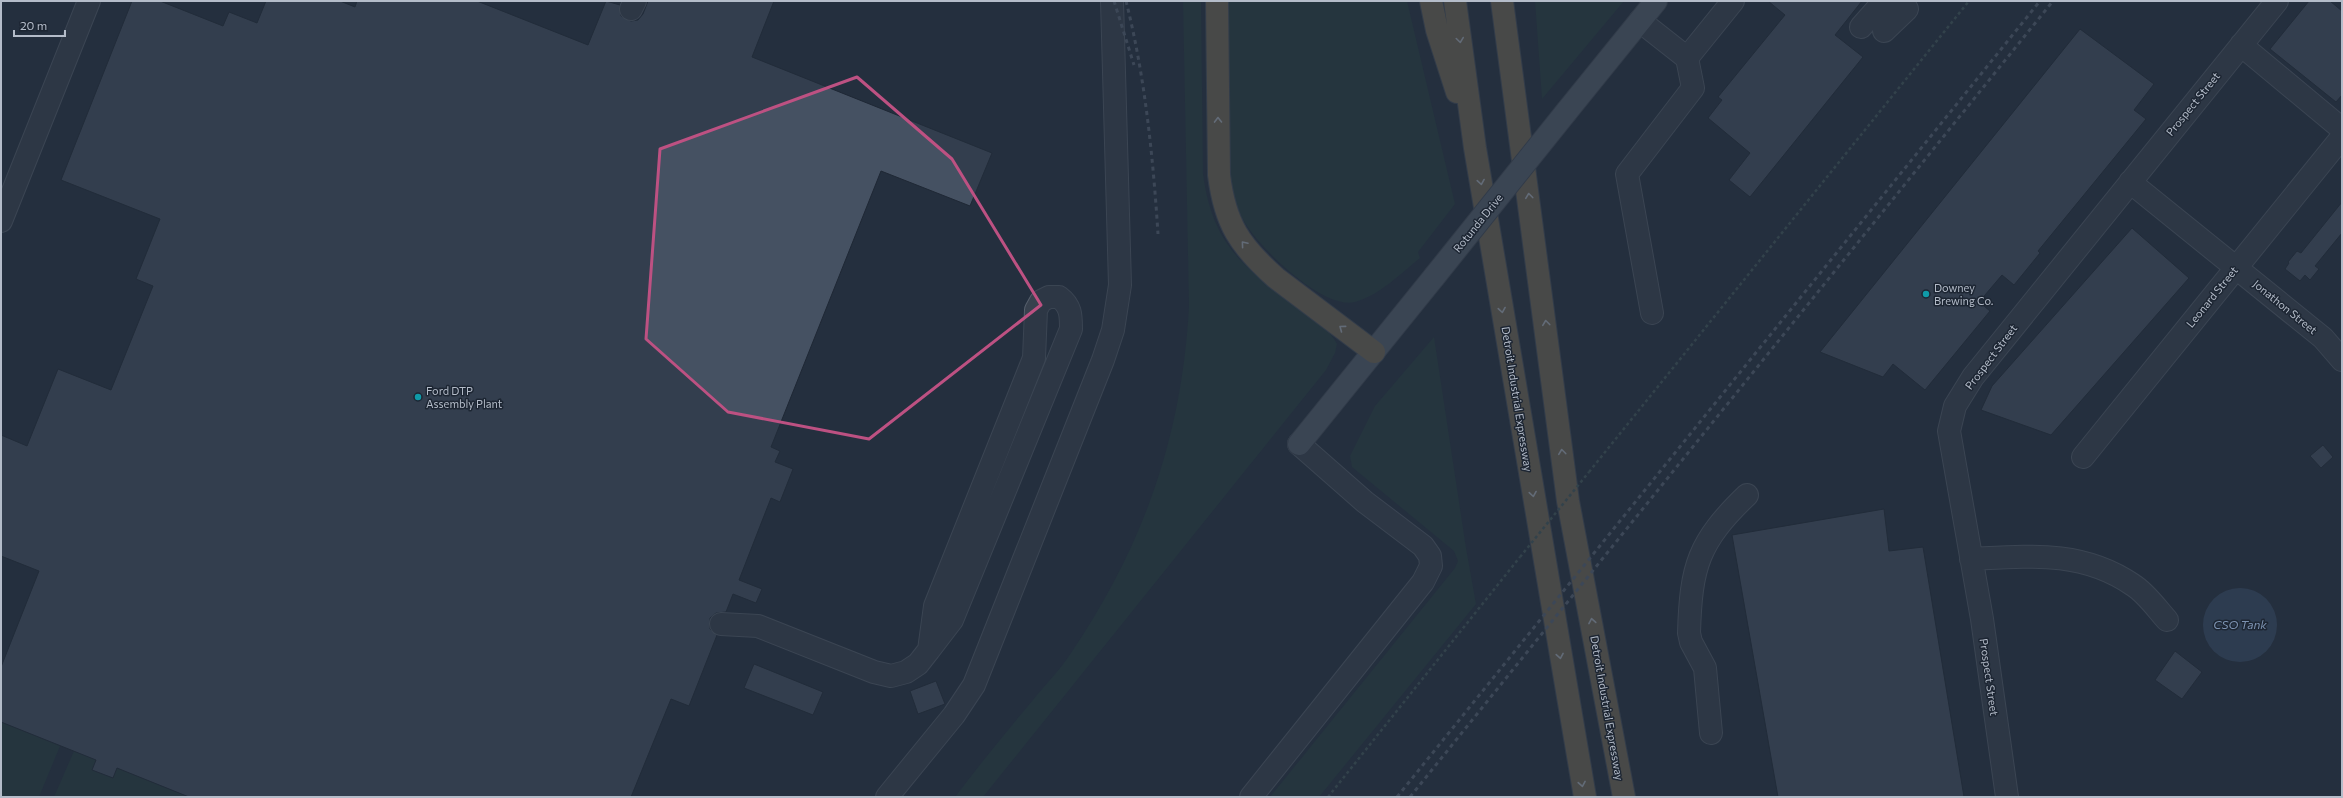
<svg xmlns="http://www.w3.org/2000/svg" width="2343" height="798" font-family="Commissioner,sans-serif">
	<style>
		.green { fill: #263c3f }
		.water { fill: #394c67 }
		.building { fill: #455162; stroke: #1f2835 }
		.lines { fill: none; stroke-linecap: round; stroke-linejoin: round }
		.minor-casing { stroke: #565f6c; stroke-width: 24 }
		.major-casing { stroke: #414a57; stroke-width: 24 }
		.highway-casing { stroke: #434c59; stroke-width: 24 }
		.path { stroke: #44595c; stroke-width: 2.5; stroke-dasharray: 3 3; stroke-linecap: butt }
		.minor { stroke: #38414e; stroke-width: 22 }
		.major { stroke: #56606e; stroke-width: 22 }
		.highway { stroke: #746855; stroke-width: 22 }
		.rail { stroke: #5a6575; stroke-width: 3; stroke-dasharray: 4 4; stroke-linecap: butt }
		.major-bridge-casing { stroke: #414a57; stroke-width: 24; stroke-linecap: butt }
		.path-bridge { stroke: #44595c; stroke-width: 2.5; stroke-dasharray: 3 3; stroke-linecap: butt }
		.major-bridge { stroke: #56606e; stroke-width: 22 }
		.oneway { stroke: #aeb4bd }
		.marked { fill: none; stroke: #bd5182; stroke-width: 3; stroke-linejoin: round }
		.culture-dot { fill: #0f9aa8; stroke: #1d2633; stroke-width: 1.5 }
		.labels { text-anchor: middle; stroke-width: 3; stroke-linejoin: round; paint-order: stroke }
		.street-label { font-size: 11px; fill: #b4bcc9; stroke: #1d2633 }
		.poi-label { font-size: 11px; fill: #b4bcc9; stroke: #1d2633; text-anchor: start }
		.water-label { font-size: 12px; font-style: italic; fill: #7c92b1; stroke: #1d2633 }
	</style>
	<rect width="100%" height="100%" fill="#242f3e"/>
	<path class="green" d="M1183,1h18l2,173c10,72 40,92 94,133 15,11 32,21 40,37l-2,9 -9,17 -343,427h-28c25,-33 51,-65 78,-97 12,-15 27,-30 38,-47 73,-108 111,-217 118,-347z
		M1228,1h179l48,203 -37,48 2,6c-20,16 -40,37 -65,44 -32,8 -94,-53 -110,-79 -8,-13 -11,-28 -15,-43z
		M1535,1h89l-82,98z
		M1434,337l32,211 10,56 -157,193h-49l185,-229 3,-7 -4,-10 -102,-84 -2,-11 25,-50z
		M1,722l59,24 -21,51h-38z
		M74,751l22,9 -3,10 20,8 4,-10 72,29h-135z"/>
	<path class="water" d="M2203 625a37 37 0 1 1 74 0a37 37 0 1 1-74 0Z"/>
	<path class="building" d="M132,1h28l63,25 6,-14 28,11 9,-22h74l15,6 2,-6h120l111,44 18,-44 14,4 1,11 10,5 7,-1 5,-6 5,-13h126l-22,56 240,96 -22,53 -89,-35 -110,276 9,4 -5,11 18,7 -13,33 -9,-4 -32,82 23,9 -6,14 -23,-9 -7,18 -10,1 -6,5v11l7,6 -28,71 -18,-7 -40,98h-442l-72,-29 -4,10 -21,-8 4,-10 -95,-38v-55l38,-96 -38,-15v-121l26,11 31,-77 53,21 42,-104 -17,-7 24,-60 -99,-39z
		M1768,1h94l-27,34 28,22 -113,140 -21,-17 21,-27 -42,-35 14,-18 -4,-3 67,-82z
		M2309,1h21l12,10v84l-6,7 -66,-53z
		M2080,29l74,55 -20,26 12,9 -108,132 2,2 -26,32 -12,-10 -23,27 11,9 -65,79 -32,-26 -10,13 -63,-25z
		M2342,202v31l-27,33 4,3 -9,11 -5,-5 -5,6 -15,-12 4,-6 -1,-1 9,-11 4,2z
		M2132,228l57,50 -138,157 -70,-25 11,-24z
		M2323,445l10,12 -12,11 -11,-12z
		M1884,509l5,42 34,-4 41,250h-186l-46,-262z
		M2175,651l27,21 -20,27 -27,-19z
		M754,664l69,28 -10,23 -69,-27z
		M936,681l9,23 -27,10 -8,-23z"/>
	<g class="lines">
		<defs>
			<path id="minor" d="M631,9l4,-8
				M1640,21l47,37 46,-57
				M1861,27l23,-26
				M1884,31l23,-22 -5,-8
				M2241,45l101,84
				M2130,182l193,156 19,22
				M1,221l88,-220
				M1652,313l-25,-139 66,-86 -6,-30
				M2083,457l259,-320
				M1971,559c58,-3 111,-9 162,26 13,8 24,24 34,35
				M721,624l37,2 116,46 17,4 15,-4 12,-8 11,-14 6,-44 99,-248 2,-48 5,-9 8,-4h10c12,9 12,18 12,32l-119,291 -23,30
				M1711,733l-6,-65 -14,-26 -2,-9c2,-67 9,-91 58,-138
				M887,797l67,-82 20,-30 129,-325 10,-30 7,-45 -8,-284
				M1251,797l172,-215 8,-16 -1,-10 -7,-10 -58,-44 -66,-58
				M2007,797l-25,-178 -33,-188 6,-25 18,-29 304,-376"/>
			<path id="major" d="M1567,111l89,-110
				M1299,444l135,-167"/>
			<path id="highway" d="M1217,1l2,174c6,49 21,71 57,103l98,74
				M1431,1l6,29 20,62
				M1455,1l20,147 110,649
				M1502,1l66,500 56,296"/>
		</defs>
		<use href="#minor" class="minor-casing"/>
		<use href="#major" class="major-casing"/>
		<use href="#highway" class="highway-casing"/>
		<path class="path" d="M1589,472l380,-471
			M1328,797l192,-240"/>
		<use href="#minor" class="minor"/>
		<use href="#major" class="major"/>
		<use href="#highway" class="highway"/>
		<path class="rail" d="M1114,1l20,64
			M1126,1c19,75 27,156 32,233
			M1397,797l643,-796
			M1410,797l643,-796"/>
		<defs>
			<path id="major-bridge" d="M1434,277l133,-166"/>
		</defs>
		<use href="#major-bridge" class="major-bridge-casing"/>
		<path class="path-bridge" d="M1520,557l69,-85"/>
		<use href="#major-bridge" class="major-bridge"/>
	</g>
	<defs><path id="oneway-chevron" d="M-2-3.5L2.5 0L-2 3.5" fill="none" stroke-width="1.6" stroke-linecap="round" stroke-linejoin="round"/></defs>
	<g class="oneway">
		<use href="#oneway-chevron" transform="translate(1460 40) rotate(82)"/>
		<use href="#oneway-chevron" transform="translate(1218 120) rotate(-91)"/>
		<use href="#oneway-chevron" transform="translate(1481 182) rotate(81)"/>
		<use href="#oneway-chevron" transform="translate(1529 196) rotate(-97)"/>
		<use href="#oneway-chevron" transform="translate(1244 244) rotate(-130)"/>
		<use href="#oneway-chevron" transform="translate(1502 310) rotate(81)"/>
		<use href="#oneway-chevron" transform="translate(1546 323) rotate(-97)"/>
		<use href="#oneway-chevron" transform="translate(1342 328) rotate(-143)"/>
		<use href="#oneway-chevron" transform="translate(1562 452) rotate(-97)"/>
		<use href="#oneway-chevron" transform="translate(1533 494) rotate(81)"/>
		<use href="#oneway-chevron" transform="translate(1592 621) rotate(-100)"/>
		<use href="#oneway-chevron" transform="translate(1560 656) rotate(80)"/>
		<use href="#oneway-chevron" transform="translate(1582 784) rotate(80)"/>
	</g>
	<path d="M0 0H2343V798H0ZM857,77l95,82 89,146 -172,134 -141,-27 -82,-73 14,-190z" fill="#242f3e" fill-opacity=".55" fill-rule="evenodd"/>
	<path class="marked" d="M857,77l95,82 89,146 -172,134 -141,-27 -82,-73 14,-190z"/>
	<g class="culture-dot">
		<circle cx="1926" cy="294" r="4"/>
		<circle cx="418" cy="397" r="4"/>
	</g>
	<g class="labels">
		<g class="street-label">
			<text transform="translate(2193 104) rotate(-51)" y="4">Prospect Street</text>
			<text transform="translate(1478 223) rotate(-51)" y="4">Rotunda Drive</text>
			<text transform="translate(2212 297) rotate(-51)" y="4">Leonard Street</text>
			<text transform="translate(2285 307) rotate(39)" y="4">Jonathon Street</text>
			<text transform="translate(1991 357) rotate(-53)" y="4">Prospect Street</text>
			<text transform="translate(1517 399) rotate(81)" y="4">Detroit Industrial Expressway</text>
			<text transform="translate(1989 677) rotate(82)" y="4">Prospect Street</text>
			<text transform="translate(1607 708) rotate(80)" y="4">Detroit Industrial Expressway</text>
		</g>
		<g class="poi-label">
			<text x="1934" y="292">Downey<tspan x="1934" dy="13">Brewing Co.</tspan></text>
			<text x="426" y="395">Ford DTP<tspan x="426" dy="13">Assembly Plant</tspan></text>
		</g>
		<g class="water-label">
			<text x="2240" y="629">CSO Tank</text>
		</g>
	</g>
	<rect width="2343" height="798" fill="none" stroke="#b4bcc9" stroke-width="4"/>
	<path d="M14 30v6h51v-6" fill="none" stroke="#b4bcc9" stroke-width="2"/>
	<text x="20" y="30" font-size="12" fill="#b4bcc9" stroke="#1d2633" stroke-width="3" paint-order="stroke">20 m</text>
</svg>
